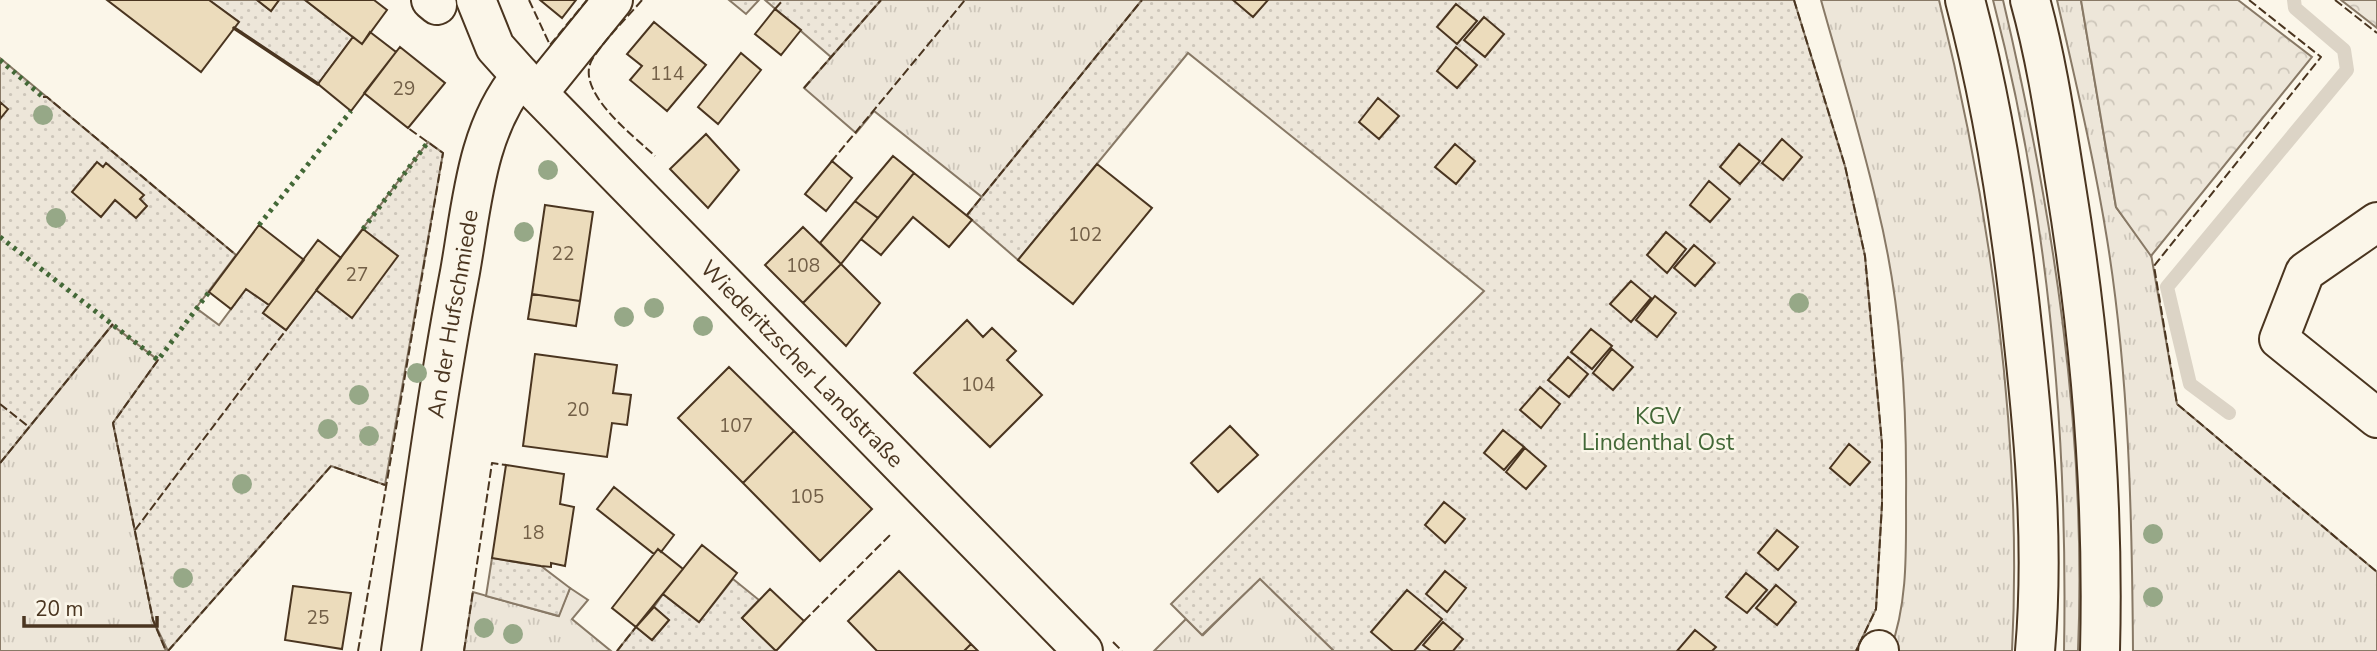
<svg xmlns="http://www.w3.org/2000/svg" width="2377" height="651" font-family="'Nunito Sans',sans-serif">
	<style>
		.grass { fill: url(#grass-tufts); stroke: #887966; stroke-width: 2 }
		.forest { fill: url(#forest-crowns); stroke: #887966; stroke-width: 2 }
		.garden { fill: url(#garden-dots); stroke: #887966; stroke-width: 2 }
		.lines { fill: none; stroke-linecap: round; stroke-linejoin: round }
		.stream { stroke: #dcd4c6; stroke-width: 14 }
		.building { fill: #ecdcbc; stroke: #4a3520; stroke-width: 2 }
		.minor-casing { stroke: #4a3520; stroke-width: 42 }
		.major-casing { stroke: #4a3520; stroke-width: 42 }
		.minor { stroke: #fbf6e9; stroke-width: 38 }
		.major { stroke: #fbf6e9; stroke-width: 38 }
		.hedge { stroke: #436837; stroke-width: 5; stroke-dasharray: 3.5 5; stroke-linecap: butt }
		.fence { stroke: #4a3520; stroke-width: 2; stroke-dasharray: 9 3.5; stroke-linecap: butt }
		.wall { stroke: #4a3520; stroke-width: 3.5 }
		.tree { fill: #96a887 }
		.labels { text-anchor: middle; stroke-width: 5; stroke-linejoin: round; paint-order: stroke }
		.number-label { font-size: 19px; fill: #725f47 }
		.street-label { font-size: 23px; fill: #4a3520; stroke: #fbf6e9 }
		.park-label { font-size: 23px; fill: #436837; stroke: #fbf6e9 }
	</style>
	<defs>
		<pattern id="grass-tufts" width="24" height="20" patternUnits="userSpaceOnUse" patternTransform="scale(1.75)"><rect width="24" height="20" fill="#ede6d9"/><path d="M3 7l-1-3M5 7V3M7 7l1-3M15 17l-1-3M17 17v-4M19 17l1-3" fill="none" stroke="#cdc6ba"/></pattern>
		<pattern id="forest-crowns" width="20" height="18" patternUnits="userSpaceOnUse" patternTransform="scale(1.75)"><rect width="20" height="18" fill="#ede6d9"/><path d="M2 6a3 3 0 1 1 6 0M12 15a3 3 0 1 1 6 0" fill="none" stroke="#cdc6ba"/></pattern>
		<pattern id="garden-dots" width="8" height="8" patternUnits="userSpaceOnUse" patternTransform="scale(1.75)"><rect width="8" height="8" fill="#ede6d9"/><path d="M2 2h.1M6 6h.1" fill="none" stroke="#cdc6ba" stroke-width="1.8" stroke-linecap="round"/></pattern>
	</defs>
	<rect width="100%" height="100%" fill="#fbf6e9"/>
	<path class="grass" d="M881,0h261l-160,197 -108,-86 -18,22 -52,-45z
		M1821,0h118c51,206 84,439 73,651h-122c18,-48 16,-100 16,-152 1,-99 -5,-198 -29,-294 -16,-69 -37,-137 -56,-205z
		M1993,0h10c50,212 84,432 75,651h-14c4,-218 -16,-440 -71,-651z
		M2057,0h24l35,207 35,47 26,150 200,168v79h-244c-1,-137 -4,-276 -26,-412 -13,-81 -32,-160 -50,-239z
		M113,324l45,36 -45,63 40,197 13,31h-166v-188z
		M1260,578l74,73h-180l32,-32 17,16z
		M570,588l18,12 -16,19 39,32h-147l9,-59 85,24z"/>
	<path class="forest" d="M2081,0h157l74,57 -161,199 -35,-49z
		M2341,0h36v28z"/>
	<path class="garden" d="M209,0h48l14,11 8,-11h26l48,37 -35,47 -84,-56 4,-7z
		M729,0h30l-13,14z
		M765,0h116l-50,57z
		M1142,0h652l51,166 20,90 17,188v60l-6,105 -20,42h-522l-74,-72 -58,56 -31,-31 313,-313 -296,-238 -170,207 -46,-40 -5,-5z
		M0,58l236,197 -40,53 23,17 27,-36 23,16 -6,8 23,17 142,-188 15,11 -58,332 -54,-19 -163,185 -15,-31 -40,-197 45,-63 -46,-35 -112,138z
		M492,558l49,8 29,22 -11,28 -73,-20z
		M733,579l26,21 -17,18 34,33h-159l19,-24 16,13 17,-20 -15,-13 9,-13 36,28z"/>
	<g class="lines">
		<path class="stream" d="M2229,413l-39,-29 -23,-97 180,-217 -3,-20 -49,-42 -1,-8"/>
	</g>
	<path class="building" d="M107,0h102l30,22 -38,50z
		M257,0h22l-8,11z
		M305,0h69l13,10 -25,34z
		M540,0h36l-14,18z
		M1233,0h35l-15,17z
		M1456,4l21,17 -20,23 -20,-17z
		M775,9l26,21 -20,25 -26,-21z
		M1484,17l20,17 -19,23 -21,-17z
		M654,22l52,43 -39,46 -37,-31 12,-14 -15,-12z
		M370,32l26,20 -45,59 -33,-27 35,-47 9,7z
		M400,47l45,36 -37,45 -44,-35z
		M1456,47l21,18 -20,23 -20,-17z
		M741,53l20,17 -43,54 -20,-17z
		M1378,98l21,18 -20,23 -20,-17z
		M0,102l8,7 -8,10z
		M706,134l33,36 -31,38 -38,-39z
		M1782,139l20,18 -19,23 -21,-17z
		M1455,144l20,17 -19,23 -21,-17z
		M1739,144l21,17 -20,23 -20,-17z
		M893,156l21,17 -36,45 -23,-17z
		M832,161l20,17 -26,33 -21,-17z
		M97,162l6,5 3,-4 38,32 -4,4 7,7 -11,12 -21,-18 -14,17 -29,-25z
		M1097,164l55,44 -79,96 -55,-44z
		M914,173l58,47 -23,27 -36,-30 -32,38 -20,-16z
		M1709,181l21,18 -20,23 -20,-17z
		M855,201l23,17 -37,46 -21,-21z
		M545,205l48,7 -13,89 -48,-7z
		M259,225l45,35 -35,45 -23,-16 -15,20 -22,-17z
		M803,227l38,37 -38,39 -38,-38z
		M363,229l35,27 -46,62 -36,-28z
		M1666,232l20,17 -19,24 -20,-18z
		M318,240l23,18 -55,72 -23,-17z
		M1694,245l21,18 -20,23 -21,-18z
		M841,264l39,39 -34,43 -43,-43z
		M1631,281l20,17 -20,24 -21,-18z
		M532,294l48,7 -4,25 -48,-7z
		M1655,296l21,17 -19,24 -21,-17z
		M967,320l16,17 9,-9 24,23 -9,9 35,35 -52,52 -76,-74z
		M1591,329l21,17 -20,23 -21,-17z
		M1612,349l21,18 -20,23 -20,-17z
		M535,354l82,11 -4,28 18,2 -4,30 -15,-2 -5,34 -84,-11z
		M1568,357l20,17 -19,23 -21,-17z
		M729,367l65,64 -51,52 -65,-65z
		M1540,387l20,17 -19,24 -21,-18z
		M1230,426l28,29 -40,37 -27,-29z
		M1503,430l21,17 -20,23 -20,-17z
		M794,431l78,78 -52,52 -77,-78z
		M1849,444l21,18 -20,23 -20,-17z
		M1525,448l21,18 -20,23 -20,-17z
		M506,465l58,9 -4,30 14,3 -9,59 -14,-3v4l-10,-1 -49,-8z
		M614,487l60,48 -13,17 -3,-3 -4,5 -57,-45z
		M1444,502l21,17 -20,24 -20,-18z
		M1777,530l21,17 -20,23 -20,-17z
		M702,545l35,28 -38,49 -36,-28z
		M658,549l25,20 -47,58 -24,-19z
		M899,571l72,73 -7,7h-87l-29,-30z
		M1445,571l21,17 -19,24 -21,-18z
		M1746,573l21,17 -20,23 -21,-16z
		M1776,585l20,17 -19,23 -21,-17z
		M293,586l58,7 -9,56 -57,-9z
		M770,589l34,32 -28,30 -34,-33z
		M1407,590l35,29 -28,32h-21l-22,-19z
		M654,607l15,13 -17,20 -16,-13z
		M1443,622l20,17 -10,12h-22l-8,-6z
		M1695,630l21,17 -4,4h-35z
		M971,644l7,7h-14z"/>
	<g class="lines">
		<defs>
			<g id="minor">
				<path d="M431,0l6,5"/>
				<path id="s1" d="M476,0l19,47 26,29 562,575"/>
				<path d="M538,93l75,-93"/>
				<path d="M2377,222l-72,50 -26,67 98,79"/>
				<path id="s2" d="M401,651c19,-127 35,-254 59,-379 12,-67 16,-142 61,-196"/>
				<path d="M1878,651l1,-1"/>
			</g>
			<path id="major" d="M1965,0c30,112 47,229 59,344 11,101 20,205 11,307
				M2030,0c17,61 26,125 36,187 25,154 38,308 34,464"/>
		</defs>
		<use href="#minor" class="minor-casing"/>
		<use href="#major" class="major-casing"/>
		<use href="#minor" class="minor"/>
		<use href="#major" class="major"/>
		<path class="hedge" d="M0,60l43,37
			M259,225l92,-114
			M363,229l65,-87
			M0,237l158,123 51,-68"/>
		<path class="fence" d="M529,0l21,45 37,-45
			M642,0c-16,19 -36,38 -49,58 -21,32 41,78 62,98
			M1794,0l51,166 20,90 17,188v60l-6,105 -20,42
			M2249,0l72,57 -167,209 23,138 200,168
			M2335,0l42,33
			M775,9l8,-9
			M804,88l77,-88
			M43,97h4l189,158
			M831,162l134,-162
			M967,215l175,-215
			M158,360l-45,63 40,197 13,31
			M0,404l29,23
			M0,463l113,-139
			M135,530l151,-200
			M804,621l88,-88
			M1113,642l9,9
			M168,651l163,-185 54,19
			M358,651l85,-498 -35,-25
			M464,651l28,-188 14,2
			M617,651l19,-24"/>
		<path class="wall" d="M234,28l84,56"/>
	</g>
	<g class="tree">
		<circle cx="43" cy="115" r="10"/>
		<circle cx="548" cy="170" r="10"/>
		<circle cx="56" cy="218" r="10"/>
		<circle cx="524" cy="232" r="10"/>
		<circle cx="1799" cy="303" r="10"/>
		<circle cx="654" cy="308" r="10"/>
		<circle cx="624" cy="317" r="10"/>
		<circle cx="703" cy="326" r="10"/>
		<circle cx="417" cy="373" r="10"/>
		<circle cx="359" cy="395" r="10"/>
		<circle cx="328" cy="429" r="10"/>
		<circle cx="369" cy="436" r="10"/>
		<circle cx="242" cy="484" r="10"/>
		<circle cx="2153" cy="534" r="10"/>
		<circle cx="183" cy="578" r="10"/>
		<circle cx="2153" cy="597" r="10"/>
		<circle cx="484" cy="628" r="10"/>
		<circle cx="513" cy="634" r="10"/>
	</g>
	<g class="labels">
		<g class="number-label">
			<text x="667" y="80">114</text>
			<text x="404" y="95">29</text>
			<text x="1085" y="241">102</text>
			<text x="563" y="260">22</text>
			<text x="803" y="272">108</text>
			<text x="357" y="281">27</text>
			<text x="978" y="391">104</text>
			<text x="578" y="416">20</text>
			<text x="736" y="432">107</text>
			<text x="807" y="503">105</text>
			<text x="533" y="539">18</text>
			<text x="318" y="624">25</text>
		</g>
		<g class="street-label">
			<text dy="8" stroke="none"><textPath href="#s2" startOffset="341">An der Hufschmiede</textPath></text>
			<text dy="8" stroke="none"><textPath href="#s1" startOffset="492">Wiederitzscher Landstraße</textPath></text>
		</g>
		<g class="park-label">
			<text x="1658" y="424">KGV<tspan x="1658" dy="26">Lindenthal Ost</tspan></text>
		</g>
	</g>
	<path d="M24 616v10h133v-10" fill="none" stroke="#4a3520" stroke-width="3.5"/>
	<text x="35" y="616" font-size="21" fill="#4a3520" stroke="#fbf6e9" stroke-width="5" paint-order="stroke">20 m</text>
</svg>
